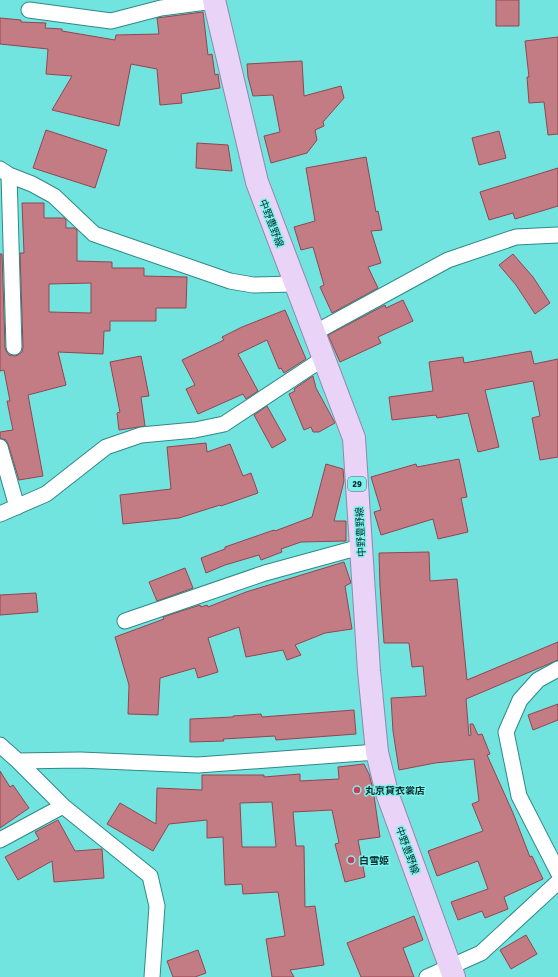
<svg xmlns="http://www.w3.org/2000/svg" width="558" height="977" font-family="Signika,'Noto Sans JP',sans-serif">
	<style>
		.building { fill: #c47c84; stroke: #924550; fill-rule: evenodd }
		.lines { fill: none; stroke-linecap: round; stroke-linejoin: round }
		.minor-casing { stroke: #2f8987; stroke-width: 17 }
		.primary-casing { stroke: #9187ad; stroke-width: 24 }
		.minor { stroke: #fff; stroke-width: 15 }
		.primary { stroke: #e9d3f7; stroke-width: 22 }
		.poi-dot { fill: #cb3b5a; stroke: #7ff1ed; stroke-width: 1.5 }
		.labels { text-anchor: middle; stroke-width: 3; stroke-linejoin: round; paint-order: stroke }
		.shield { fill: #7ff1ed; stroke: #2c6967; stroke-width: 1 }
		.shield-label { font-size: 9px; font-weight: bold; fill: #082f2e }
		.street-label { font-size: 10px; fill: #082f2e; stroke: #7ff1ed }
		.poi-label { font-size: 10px; font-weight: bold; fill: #082f2e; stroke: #7ff1ed; text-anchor: start }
	</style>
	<rect width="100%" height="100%" fill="#71e4e0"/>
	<path class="building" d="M496,0h23v26h-23z
		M203,12l5,43 4,-1 3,21 3,-1 2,14 -39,6 1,9 -22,2 -3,-36 -26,-5 -12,62 -67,-16 20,-34 -26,-2 2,-25 -48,-5v-26l21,2v2l25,1 -1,5 17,1v2l53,9 1,-5 43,-1 -2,-16z
		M558,37v97l-10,1 -4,-33 -15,1 -2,-26h2l-4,-36z
		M302,61l2,35 37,-10 3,12 -21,24 1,4 -9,4 2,10 -10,13 -36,10 -7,-27 16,-4 -7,-37 -20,1 -5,-19 -1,-13z
		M46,130l61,20 -12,38 -62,-20z
		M499,131l7,27 -27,7 -7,-27z
		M197,143l31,2 4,26 -36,-3z
		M366,157l10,55 2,-1 4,19 -11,1 10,32 -13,4 10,21 -46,25 -12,-26 4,-2 -11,-38 -12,3 -7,-23 21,-6 -9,-53z
		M558,168v38l-43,13 -2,-6 -24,7 -9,-28z
		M22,203h22v15h20l2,2v8h8l3,2v31l35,1v6h32v8l43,1 -1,31h-30v13h-46v10h-6l-1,23 -45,-2 8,33 -38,10 15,81 -24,4 -11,-36 -2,-4 -6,-2v-6l13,-2 -6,-29h3l-6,-31 -4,1v-117h2l3,93 1,4 3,4 6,1 3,-1 4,-3 1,-5 -3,-94h4zM91,283v30l-42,-1v-28z
		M513,254l20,23 17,26 -15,11 -19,-29 -17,-20z
		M403,300l10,21 -35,16 3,6 -41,19 -12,-27 57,-30 1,3z
		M285,310l21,49 -22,14 -3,-5 -2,1 -12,-29 -29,14 20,37 -12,8 -3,-5 -45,20 -12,-25 9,-4 -13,-25 42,-20 -2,-3 20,-10z
		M531,351l3,13 24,-5v98l-18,3 -8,-42 8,-2 -7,-35 -48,9 14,57 -21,5 -10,-39 -31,5 -1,-3 -44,5 -3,-23 44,-6 -4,-29 34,-5 1,6z
		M141,356l8,40 -8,1 4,29 -26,4 -2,-17 3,-1 -10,-50z
		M313,376l3,12 19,35 -16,9h-6l-2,-5 -7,3 -15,-36 6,-3 -1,-2z
		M267,406l19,34 -14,8 -18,-33z
		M206,443l1,9 23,-8 13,32 8,-3 7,20 -37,13 -1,-1 -41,13 -56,6 -3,-29 51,-6 -4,-42z
		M459,459l8,38 -6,1 7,34 -30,7 -5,-20 -52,16 -7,-23 7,-2 -10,-33 45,-13 1,3z
		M326,464l17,5 1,12 -10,40h12v20l-45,1 -20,7 1,3 -21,8 -2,-5 -34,10 -19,8 -5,-15 24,-9v-2l49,-17 1,1 37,-14z
		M429,552l1,29 27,-2 10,101 91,-38v18l-92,39 3,37 2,-1 -1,-11h3l5,11 4,-1 8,20 -3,1 26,58 17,44 2,-1 11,23 -39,18 4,12 -23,9 -3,-7 -24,9 -7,-18 37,-13 -10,-28 -41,15 -9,-25 55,-20 -11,-27 7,-3 -5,-42 -39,4 -36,7 -6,-39 -2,-33 35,-2 -3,-30 -11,1 -3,-24h-25l-4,-57 -1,-33z
		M344,562l7,21 -6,3 7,43 -27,4 -30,12 6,10 -14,5 -4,-10 -37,7 -7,-30 -31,11 10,34 -20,6 -3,-10 -35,10 -2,37 -30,-1 1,-29 -14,-48 49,-18 -1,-2 37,-12 1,2 6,-2 1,2 38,-15z
		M185,568l8,20 -36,13 -8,-19z
		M36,593l2,19 -38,3v-20z
		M558,704v16l-25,10 -5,-15z
		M354,710l2,24 -80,6 -1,-4 -52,3 1,2 -34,1v-23l43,-2v-1l28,-2 1,3z
		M364,764l5,10 4,15 7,48 -22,3 7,37 -20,5 -10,-38 4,-1 -7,-33 -39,2 3,34h8l1,61 10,-1 9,59 -34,5 4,7h-22l-6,-38 19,-3 -7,-44 -35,2 -1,-10 -17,1 -2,-48 -16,1v-18l-38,4 -16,27 -46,-27 13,-21 36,21 1,-36 45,2v-15h62v2l36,-3v7l39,-2 -1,-12zM272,802l4,45h-34l-2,-44z
		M0,771l10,16 3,-2 16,23 -29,20z
		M58,820l17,31 27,-2 2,29 -50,4 -2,-21 -34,19 -13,-23 34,-18 -4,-7z
		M414,916l9,24 -20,8 11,29h-53l-14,-34z
		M526,935l11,19 -26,15 -11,-19z
		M198,950l8,23 -11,4h-22l-6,-16z"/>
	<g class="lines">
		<defs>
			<path id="minor" d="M29,10l82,11 50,-13 53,-7
				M0,169l9,6 23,9 22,12 40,38 136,47 23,4 42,-1
				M9,175l5,172
				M314,333l134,-73 68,-23 42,-2
				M0,447l17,60
				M0,514l46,-20 60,-47 35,-12 54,-5 29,-6 100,-66
				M125,621l140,-48 95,-26
				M558,669l-20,11 -18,20 -14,32 13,64 39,76
				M0,745l18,16 45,45 87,70 7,30 -5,71
				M18,761l62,-1 118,5 179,-13
				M0,840l63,-34
				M427,977l54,-24 77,-71"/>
			<path id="primary" d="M214,0l43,182 97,256 15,233 8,81 10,41 67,184"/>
		</defs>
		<use href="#minor" class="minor-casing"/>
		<use href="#primary" class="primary-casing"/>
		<use href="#minor" class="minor"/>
		<use href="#primary" class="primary"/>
	</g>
	<g class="poi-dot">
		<circle cx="357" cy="790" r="4"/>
		<circle cx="351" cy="860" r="4"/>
	</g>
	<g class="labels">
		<rect class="shield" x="348" y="477" width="18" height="14" rx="3"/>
		<g class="shield-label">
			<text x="357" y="487">29</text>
		</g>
		<g class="street-label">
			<text transform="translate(272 223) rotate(69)" y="4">中野豊野線</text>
			<text transform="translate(360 532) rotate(-93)" y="4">中野豊野線</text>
			<text transform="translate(408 850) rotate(70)" y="4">中野豊野線</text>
		</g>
		<g class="poi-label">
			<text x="365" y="794">丸京貸衣裳店</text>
			<text x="359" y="864">白雪姫</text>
		</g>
	</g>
</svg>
